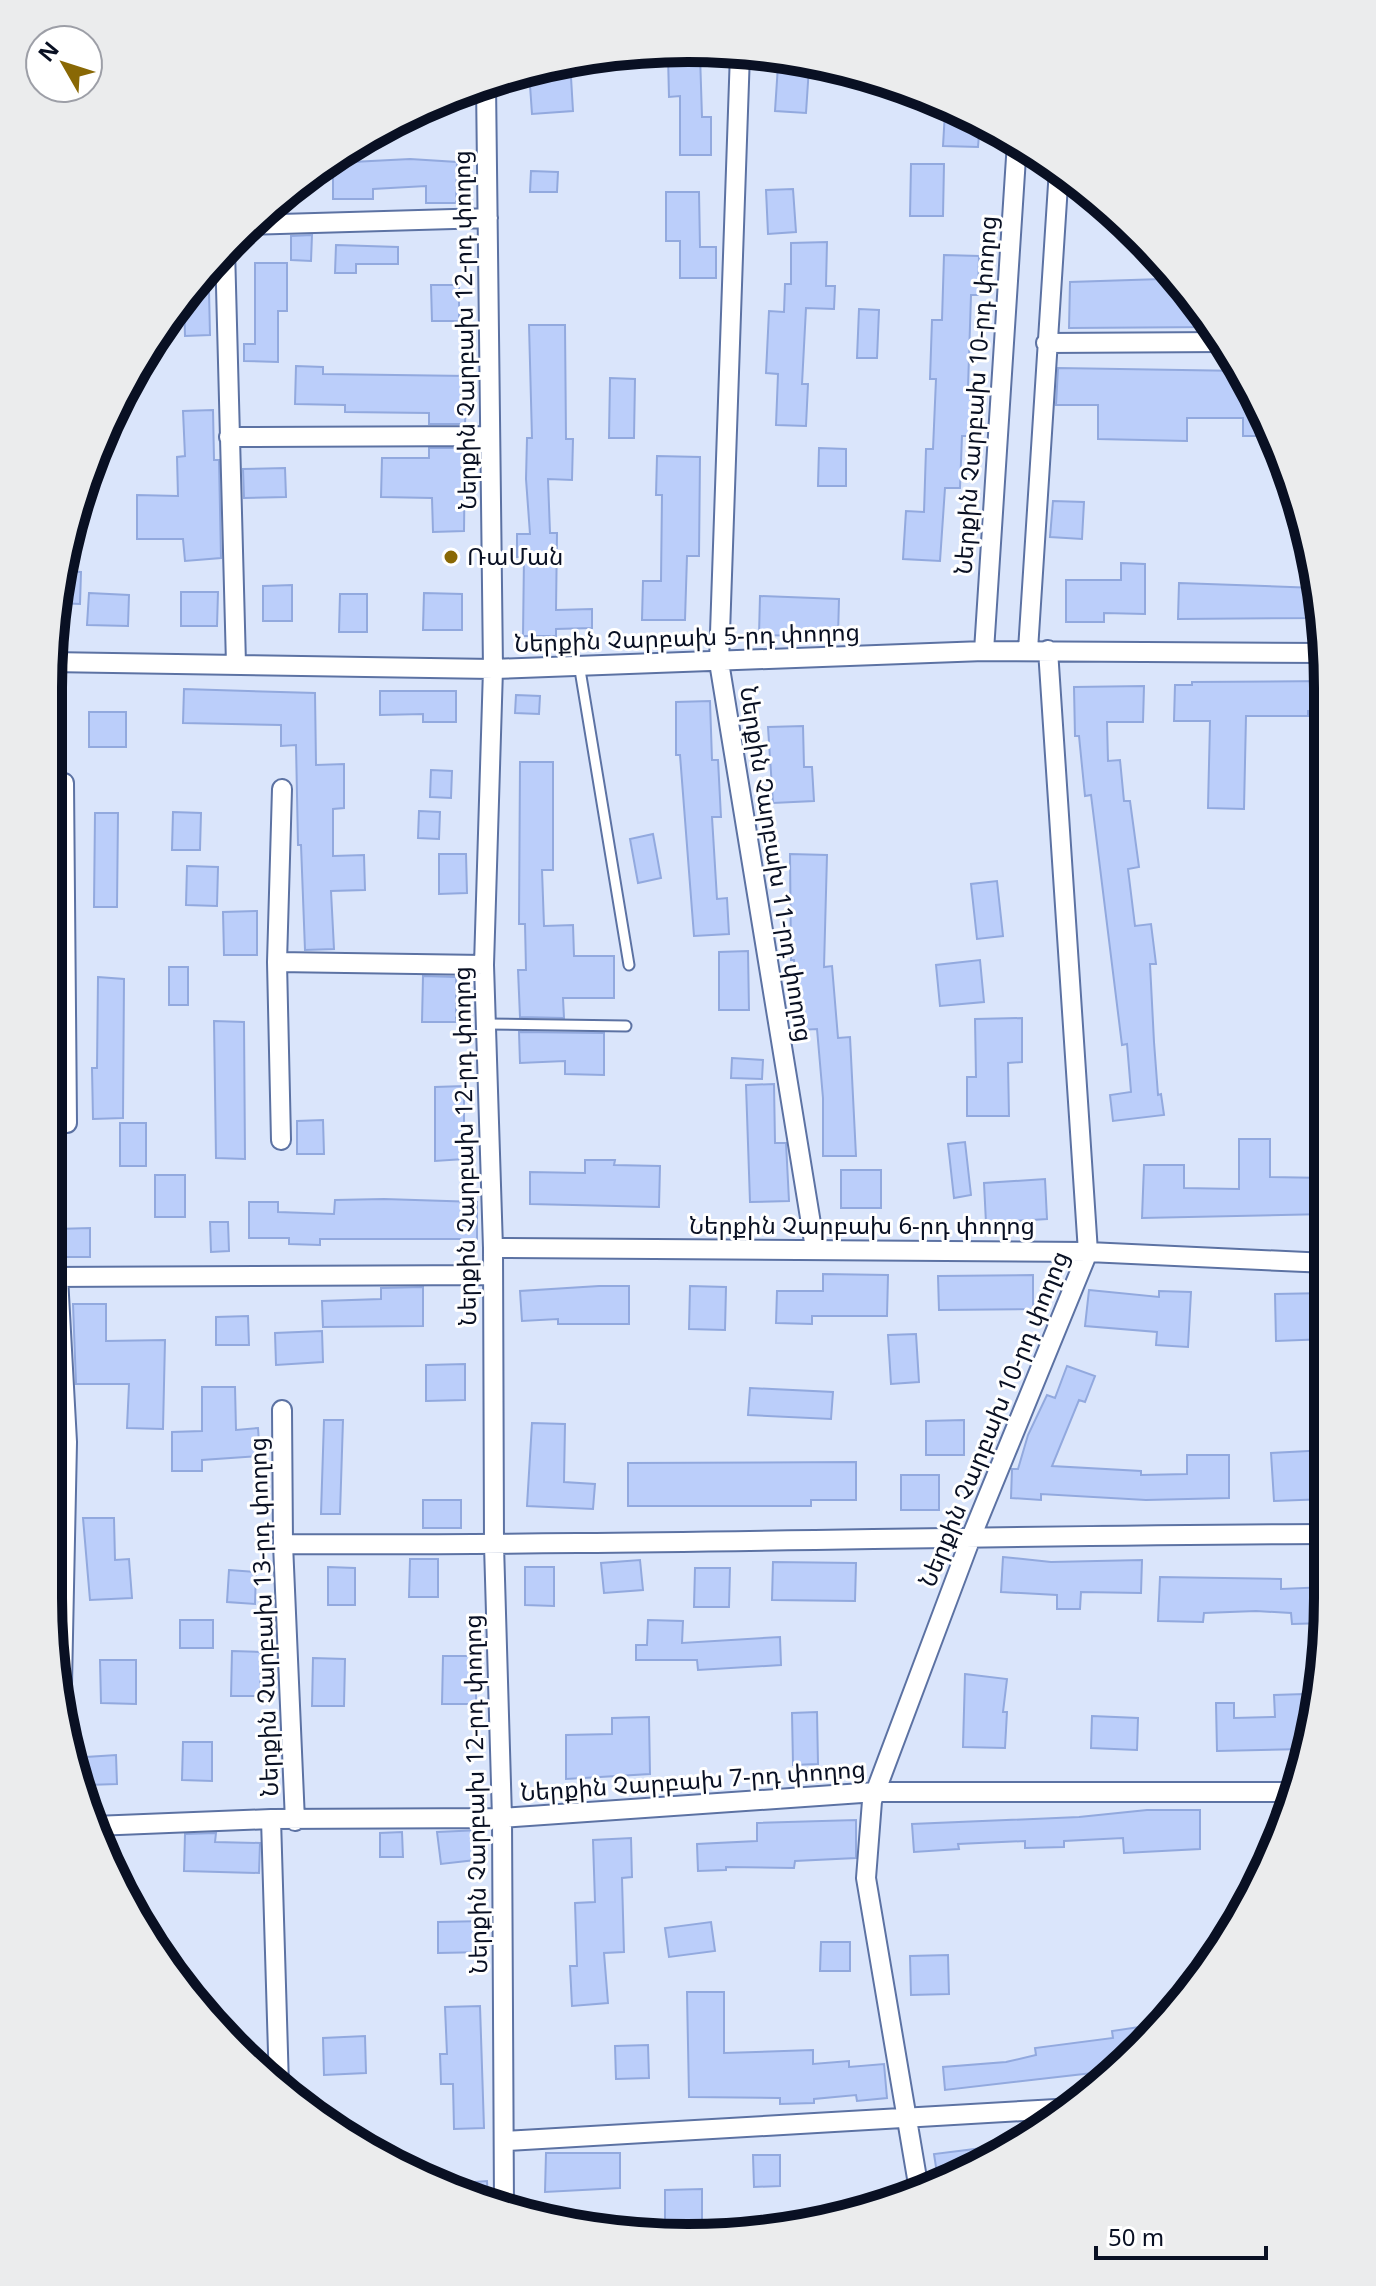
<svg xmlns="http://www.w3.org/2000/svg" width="1376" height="2286" font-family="Georgia,'Noto Sans Armenian',serif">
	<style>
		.building { fill: #bbcefa; stroke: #92a9de; stroke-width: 2 }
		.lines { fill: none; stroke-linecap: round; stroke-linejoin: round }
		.service-casing { stroke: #5c72a3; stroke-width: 13 }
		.minor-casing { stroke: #5c72a3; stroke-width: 22 }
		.service { stroke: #fff; stroke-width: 9 }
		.minor { stroke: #fff; stroke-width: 18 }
		.poi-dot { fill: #896805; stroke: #fff; stroke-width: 3 }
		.labels { text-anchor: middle; stroke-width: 6; stroke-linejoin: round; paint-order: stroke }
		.street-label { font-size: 24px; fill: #091023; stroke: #fff }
		.poi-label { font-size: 24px; fill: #091023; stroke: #fff; text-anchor: start }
		.rim { fill: none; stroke: #091023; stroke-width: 10 }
	</style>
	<rect width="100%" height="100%" fill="#dae5fb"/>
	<path class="building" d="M700,55l2,62h9v38h-31v-59l-11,1 -1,-41z
		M570,60l3,51 -41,3 -3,-43z
		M778,65l31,2 -3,46 -31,-2z
		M945,112l18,1 17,9 -2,25 -35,-1z
		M410,159l47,3 -1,41h-30v-17l-53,3v10h-40v-36z
		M911,164h33l-1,52h-33z
		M531,171l27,1 -1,20h-27z
		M793,189l3,43 -28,2 -2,-44z
		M666,192h33l1,55h16v31h-36v-37h-14z
		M312,235l-1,26 -20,-1v-24z
		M827,242l-1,44h9l-1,23 -28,-1 -4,76h6l-2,42 -30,-1 2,-51 -12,-1 3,-62 15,1 1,-28h6v-41z
		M336,245l62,2v17h-42v9h-21z
		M944,255l35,1 -1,39h-7l-3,93h6l-2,48h-10l-2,52h-15l-5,73 -37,-2 3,-48 18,1 2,-63h7l3,-70h-6l2,-59h10z
		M255,263h32v48h-9v51l-34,-1v-17h11z
		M1162,279h16l35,48 -144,1 1,-46z
		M431,285h28v36h-27z
		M209,291l1,44 -25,1 -1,-38 5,-6z
		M859,309l20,1 -2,48h-20z
		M529,325h36l1,114h7l-1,41 -24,-1 2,54h7l-1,77 36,-1v19l-36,1v7h-33l1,-79h-7v-23h13l-4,-55 1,-41h5z
		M296,366l27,1v7l144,2 -2,48h-36v-11l-84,-1v-7l-50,-1z
		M1058,368l185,3 23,53 -1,12h-22v-18h-56v23l-89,-2v-34h-42z
		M610,378l25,1 -1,59h-25z
		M213,410l1,50h5l2,98 -36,3 -2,-22h-46v-44l41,1 -1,-39 8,-1 -2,-45z
		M429,448h36l-1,83 -31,1 -1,-34 -51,-1 1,-39h47z
		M819,448l27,1v37h-28z
		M657,456l43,1 -1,99h-12l-2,64h-43l1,-39h18l1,-86h-6z
		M285,468l1,29 -42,1 -1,-29z
		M1053,501l31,1 -2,37 -32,-2z
		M1121,563l24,1v50l-41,-1v9h-38v-42h55z
		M64,571l17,1 -1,32 -22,-1z
		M1179,583l138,5 5,30 -144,1z
		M292,585v36h-29v-35z
		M181,592h37l-1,34h-36z
		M89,593l40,2 -1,31 -41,-1z
		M424,593l38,1v36h-39z
		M340,594h27v38h-28z
		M760,596l79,3 -1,38 -79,-2z
		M1327,681v30h-19v5h-62l-2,93 -36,-1 2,-87h-36l1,-36h17v-3z
		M1144,686l-1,36h-36l1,39 12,-1 4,41h6l9,66 -11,2 7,57 16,-2 5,40h-6l4,78 4,53 3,-1 3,21 -51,6 -3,-26 21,-3 -4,-48 -5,1 -31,-250 -6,1 -6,-60h-4l-1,-49z
		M184,689l131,4 1,72 28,-1v44l-11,1v47l31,-1 1,35 -34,1 3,58 -29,1 -4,-105h-3l-2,-100 -15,1v-21l-98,-2z
		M380,691h76v31h-33v-8l-43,1z
		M516,695l24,1 -1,18 -24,-1z
		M710,701l2,59h6l3,57h-9l5,82 10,-1 2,36 -35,2 -14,-181h-4v-53z
		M89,712h37v35h-37z
		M803,726l1,41h8l2,34 -41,2 -5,-76z
		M520,762h33v108h-11l2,56 29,-1 1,31h40v42h-51l1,20 -44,-1 -2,-47h8l-1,-46h-6z
		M431,770l21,1 -1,27 -21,-1z
		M419,811l21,1 -1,27 -21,-1z
		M173,812l28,1 -1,37h-28z
		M95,813h23l-1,94h-23z
		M653,834l8,44 -23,5 -8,-44z
		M439,854h27l1,39 -28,1z
		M790,854l37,1 -3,112 8,-1 6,72 12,-1 6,119h-33v-58l-6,-69 -17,1 -6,-70h-3z
		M187,866l31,1 -1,39 -31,-1z
		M997,881l6,55 -26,3 -6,-55z
		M257,911v44h-33l-1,-43z
		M748,951l1,59h-30v-58z
		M980,960l4,42 -44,4 -4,-41z
		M169,967h19v38h-19z
		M423,976l33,1v45h-34z
		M98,977l26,2 -1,139 -30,1 -1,-51h5z
		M1022,1018v44l-14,1 1,53h-42v-39h9l-1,-58z
		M214,1021l30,1 1,137 -29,-1z
		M519,1032l85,1v42l-39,-1v-13l-45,2z
		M732,1058l31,2 -1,19 -31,-1z
		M774,1084l1,59h11l3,58 -39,1 -4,-117z
		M464,1086v73l-29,2v-74z
		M323,1120l1,34h-27v-33z
		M120,1123h26v43h-26z
		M1239,1139h31v38l57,1v36l-185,4 2,-53h40v23l55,1z
		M965,1142l6,53 -17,3 -6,-54z
		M585,1160h30l-1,5 46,1 -1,41 -129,-3v-32l55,1z
		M841,1170h40v38h-40z
		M155,1175h30v42h-30z
		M1045,1179l2,40 -61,4 -2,-40z
		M384,1199l93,3v37h-157v6l-31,-1v-6h-40v-36h29v10l56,2 1,-14z
		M210,1222h18l1,29 -18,1z
		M90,1228v29h-33l-1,-28z
		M823,1274l65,1 -1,41h-75v8l-36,-1 1,-32h46z
		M1033,1275v34l-94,1 -1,-34z
		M599,1286h30v38h-71v-5l-36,2 -2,-30z
		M690,1286l36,1 -1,43 -36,-1z
		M423,1287v39l-100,1 -1,-26 59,-2v-11z
		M1089,1290l70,7v-6l32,1 -3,55 -32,-2 1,-13 -72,-6z
		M1327,1293v46l-51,2 -1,-47z
		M73,1304h33v37l59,-1 -2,89 -36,-1 2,-44h-53z
		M248,1316l1,29h-33v-28z
		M322,1331l1,31 -47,3 -1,-32z
		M916,1334l3,48 -28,2 -3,-49z
		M465,1364v36l-39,1v-36z
		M1067,1366l28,10 -10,26 -6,-2 -27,66 89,5v4l46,-1v-19h42v43l-83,2 -105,-6v6l-30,-2 1,-29h6l10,-34 19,-40 8,3z
		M202,1387h33l1,43 22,-2 2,28 -58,4v11h-30v-39l30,-1z
		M750,1388l83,4 -2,27 -83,-4z
		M324,1420h19l-3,94h-19z
		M964,1420v35h-38v-34z
		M532,1423l33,1 -1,58 31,2 -2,25 -66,-3z
		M1327,1450v49l-53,2 -3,-48z
		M856,1462v38h-45v6h-183v-43z
		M901,1475h38v35h-38z
		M423,1500h38v28h-38z
		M83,1518h31l1,42 14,-1 3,39 -42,2z
		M1003,1557l48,5 91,-2 -1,33 -60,-1 -1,17h-23v-14l-56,-3z
		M410,1559h28v38h-29z
		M640,1560l3,30 -39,3 -3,-30z
		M773,1562l83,1 -1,38 -83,-1z
		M328,1567l27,1v37h-27z
		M525,1567h29v39l-29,-1z
		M695,1568h35l-1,39h-35z
		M229,1570l27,2 -1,32 -28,-2z
		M1160,1577l121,2v10l46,-2v36l-35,1 -1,-11 -35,-2 -52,2 -1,9 -45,-1z
		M180,1620h33v28h-33z
		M648,1620l35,1 -1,22 98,-6 1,28 -83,5 -1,-10h-61v-15h11z
		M232,1651l29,1 -1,44h-29z
		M443,1656h33v48h-34z
		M313,1658l32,1 -1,47h-32z
		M100,1660h36v44l-35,-1z
		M965,1674l42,5 -4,33h4l-2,36 -42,-1z
		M1304,1694l1,55 -88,2 -1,-48h18v15l41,-1 -1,-22z
		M817,1712l1,52 -25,1 -1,-52z
		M1092,1716l46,2 -1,32 -46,-2z
		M649,1717l1,57 -84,5v-44l46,-1v-16z
		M183,1742h29v39l-30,-1z
		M116,1755l1,29 -30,1 -1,-28z
		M1147,1810h53v39l-76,4 -1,-15 -59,3v6l-39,1v-7l-67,3 1,5 -45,3 -2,-28 167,-7z
		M856,1820v38l-61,3 -1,7 -68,-1v3l-28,1 -1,-27 60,-3v-18z
		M481,1830l3,29 -43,5 -4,-32z
		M402,1832l1,25h-23v-24z
		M216,1833l-1,9 45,1 -1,30 -75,-2 1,-37z
		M631,1838l1,39 -10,1 2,74 -20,1 4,50 -36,3 -2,-40h7l-2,-63 20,-1 -2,-62z
		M485,1921l1,31 -48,1v-31z
		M711,1922l4,29 -46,6 -4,-29z
		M821,1942h29v29h-30z
		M948,1955l1,39 -38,1 -1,-39z
		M687,1992h37v61l89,-3v14l36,-3v6l35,-3 3,34 -30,3 -1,-6 -42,4v4l-34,1v-6l-91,-1z
		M480,2006l4,122 -30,1 -1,-45h-12l-1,-30h7l-2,-47z
		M1153,2025l-43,46 -165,19 -2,-23 63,-5 30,-7 -1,-7 78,-10 -1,-7z
		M365,2036l1,37 -42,2 -1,-37z
		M648,2045l1,33 -33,1 -1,-33z
		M999,2146v2l-61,32 -4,-26z
		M546,2153h74v35l-75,4z
		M753,2155h27v31l-26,1z
		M487,2181l1,18 -13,1 -30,-16z
		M702,2189v39h-37v-38z"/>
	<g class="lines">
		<defs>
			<path id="service" d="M579,664l50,301
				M486,1024l140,2"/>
			<path id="minor" d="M740,53l-21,609 96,586
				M486,84l7,585 -9,296 9,283 1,297 8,273 2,390
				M248,225l240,-7
				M225,249l11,415
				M1046,343l178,-1
				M229,437l261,-1
				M1028,650l31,-481
				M984,651l33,-509
				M49,662l444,7 491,-18 343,2
				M64,783l3,340
				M277,962l207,3
				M281,1140l-4,-178 5,-173
				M493,1248l595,4 239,11
				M48,1277l445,-2
				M58,1277l9,165 -5,242
				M282,1410l1,134 12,277
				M283,1544c348,2 696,-9 1044,-10
				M271,1819l8,267
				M94,1826l177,-7 231,-1 374,-26h420
				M506,2141l568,-33
				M919,2190l-53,-312 6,-77 100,-266 116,-283 -40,-602"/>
		</defs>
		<use href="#service" class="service-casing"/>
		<use href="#minor" class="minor-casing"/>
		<use href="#service" class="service"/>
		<use href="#minor" class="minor"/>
	</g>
	<circle class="poi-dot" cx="451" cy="557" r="8"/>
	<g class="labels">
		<g class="street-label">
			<text transform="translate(465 330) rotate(-91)" y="8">Ներքին Չարբախ 12-րդ փողոց</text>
			<text transform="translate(976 395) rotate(-86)" y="8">Ներքին Չարբախ 10-րդ փողոց</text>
			<text transform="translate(687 638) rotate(-2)" y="8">Ներքին Չարբախ 5-րդ փողոց</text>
			<text transform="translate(776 864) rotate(81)" y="8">Ներքին Չարբախ 11-րդ փողոց</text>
			<text transform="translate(465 1146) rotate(-91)" y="8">Ներքին Չարբախ 12-րդ փողոց</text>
			<text x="862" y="1234">Ներքին Չարբախ 6-րդ փողոց</text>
			<text transform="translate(994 1419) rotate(-68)" y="8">Ներքին Չարբախ 10-րդ փողոց</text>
			<text transform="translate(264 1617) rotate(-92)" y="8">Ներքին Չարբախ 13-րդ փողոց</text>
			<text transform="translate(693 1781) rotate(-4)" y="8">Ներքին Չարբախ 7-րդ փողոց</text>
			<text transform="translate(476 1794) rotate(-91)" y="8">Ներքին Չարբախ 12-րդ փողոց</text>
		</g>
		<g class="poi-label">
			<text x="467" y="565">ՌաՄան</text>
		</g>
	</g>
	<path d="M0 0H1376V2286H0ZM688 62H688A626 626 0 0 1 1314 688V1598A626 626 0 0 1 688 2224H688A626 626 0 0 1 62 1598V688A626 626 0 0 1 688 62Z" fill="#ebeced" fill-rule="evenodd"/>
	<path class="rim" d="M688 62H688A626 626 0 0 1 1314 688V1598A626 626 0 0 1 688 2224H688A626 626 0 0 1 62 1598V688A626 626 0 0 1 688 62Z"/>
	<g transform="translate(64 64) rotate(309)"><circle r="38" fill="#ffffff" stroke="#9d9fa7" stroke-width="2"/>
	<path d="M0-6L14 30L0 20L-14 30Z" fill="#896805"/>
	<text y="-12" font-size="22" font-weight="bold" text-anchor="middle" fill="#091023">N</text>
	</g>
	<path d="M1096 2246v12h170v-12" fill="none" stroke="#091023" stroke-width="4"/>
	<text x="1108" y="2246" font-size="24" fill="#091023" stroke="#ffffff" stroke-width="6" paint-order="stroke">50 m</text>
</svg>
